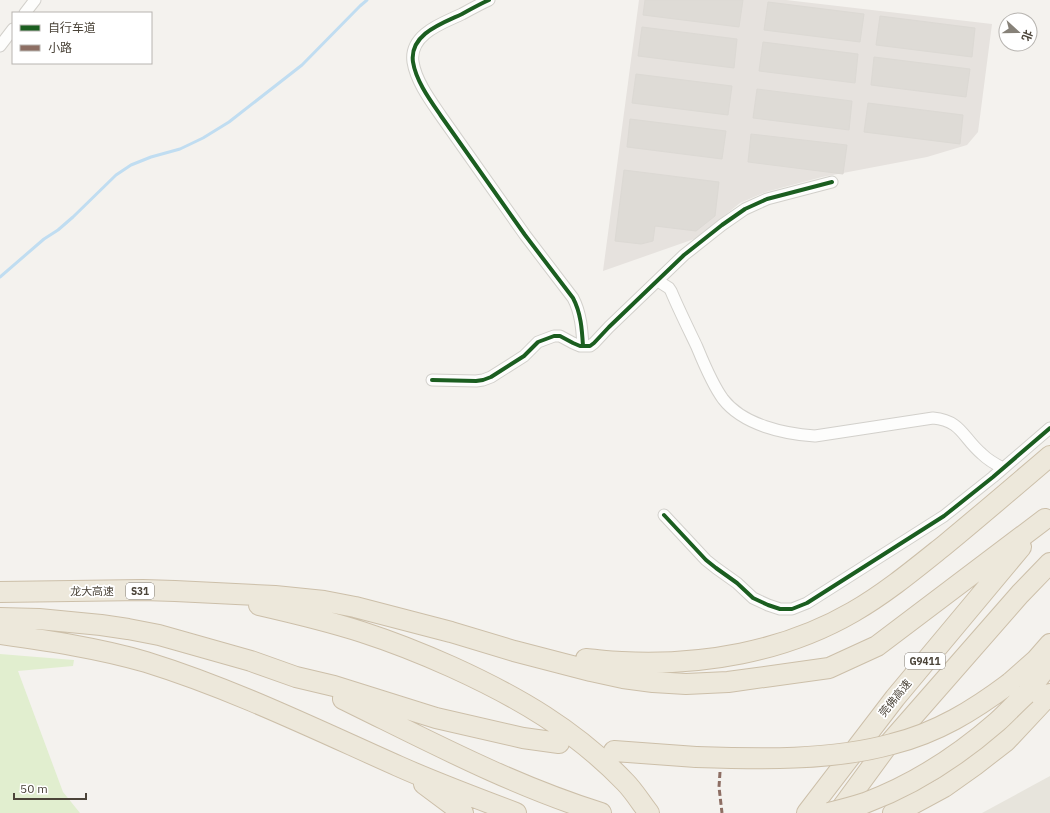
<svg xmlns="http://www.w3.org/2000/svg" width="1050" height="813" font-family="'IBM Plex Sans','Noto Sans SC',sans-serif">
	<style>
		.residential { fill: #e7e4dc }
		.industrial { fill: #e6e2de }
		.green { fill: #e1eecf }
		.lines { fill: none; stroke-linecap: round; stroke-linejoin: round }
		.stream { stroke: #c0ddf1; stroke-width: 3 }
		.building { fill: #dedbd6; stroke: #dcd9d4 }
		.minor-casing { stroke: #d2d0cb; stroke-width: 13 }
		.motorway-casing { stroke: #ccbfa9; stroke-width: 22 }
		.minor { stroke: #fdfdfc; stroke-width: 11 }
		.motorway { stroke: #ede8db; stroke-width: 20 }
		.motorway-bridge-casing { stroke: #ccbfa9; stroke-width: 22; stroke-linecap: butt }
		.motorway-bridge { stroke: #ede8db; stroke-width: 20 }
		.quiet { stroke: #8d6e63; stroke-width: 3; stroke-dasharray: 6 3; stroke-linecap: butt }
		.cycleway-casing { stroke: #fff; stroke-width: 6 }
		.cycleway { stroke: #1b5e20; stroke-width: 4 }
		.labels { text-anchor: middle; stroke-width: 3.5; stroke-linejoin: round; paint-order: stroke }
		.shield { fill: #fff; stroke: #817c74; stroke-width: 1 }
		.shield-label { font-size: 10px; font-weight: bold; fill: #4b4439 }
		.street-label { font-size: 11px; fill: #4b4439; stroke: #fff }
	</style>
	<rect width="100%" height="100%" fill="#f4f2ee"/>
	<path class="residential" d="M1050,776v37h-68z"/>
	<path class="industrial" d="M639,0h147l206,24 -14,108 -11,13 -40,12 -105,20 -56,15 -26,11 -43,35 -94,33z"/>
	<path class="green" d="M0,654l74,6 -1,6 -55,5 45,121 17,21h-80z"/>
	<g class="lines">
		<path class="stream" d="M0,277l44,-38 14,-9 15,-13 43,-42 15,-10 20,-8 29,-8 23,-11 26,-16 73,-57 58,-59 7,-6"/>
	</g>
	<path class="building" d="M645,0h98l-4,27 -96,-12z
		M768,2l96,12 -4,28 -96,-12z
		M880,16l95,12 -3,29 -96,-12z
		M642,27l95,12 -3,29 -96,-12z
		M763,42l95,12 -3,29 -96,-12z
		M874,57l96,12 -4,28 -95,-12z
		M636,74l96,12 -4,29 -96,-12z
		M757,89l95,12 -3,29 -96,-12z
		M868,103l95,12 -3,29 -96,-12z
		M630,119l96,12 -4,28 -95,-12z
		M751,134l96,11 -4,29 -95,-12z
		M624,170l95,12 -4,34 -19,15 -41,-5 -2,15 -12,3 -26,-3z"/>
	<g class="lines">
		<defs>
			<path id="minor" d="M489,0c-9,4 -18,9 -27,14 -19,9 -53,20 -49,48 3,19 17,38 28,54l84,119 48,63c8,15 9,32 10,48
				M25,13l10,-13
				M0,46l13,-17
				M658,281l11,7 2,3c8,19 17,37 26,56 7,17 15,37 26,52 20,26 61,35 92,37l118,-18c29,3 29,19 49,36 6,6 13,10 21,14
				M432,380l44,1 7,-1 8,-3 33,-21 14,-14 16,-6h6l13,7 7,3h10l4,-3 15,-16 75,-72 38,-30 23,-16 22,-10 65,-17
				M664,515l42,45 10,8 21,15 16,15 15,7 12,4h12l15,-6 137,-87 49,-39 57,-49"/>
			<path id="motorway" d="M0,592l143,-2 32,1 100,5 49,5 31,6 96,25 63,19 77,20 32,7 30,4 33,2 42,-2 101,-14 48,-22 168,-127
				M259,605c35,8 69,16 103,27 31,10 61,22 90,35 66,30 123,63 173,115 9,9 16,21 24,31
				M0,618l39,1 62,6 27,4 31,6 92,26 45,16 38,9 102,32 87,20 36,5
				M0,634c49,7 98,14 146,28 87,27 169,67 252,104 38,17 78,32 118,47
				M586,659c12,1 24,3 36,3 79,4 162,-10 231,-50 33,-19 63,-44 93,-68 35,-29 69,-58 104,-88
				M1010,683l26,-23 14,-16
				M1026,694l24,-31
				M343,699c84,41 168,86 258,114
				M614,751l82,6
				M424,784l39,29
				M807,813l88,-115 126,-151
				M838,813l49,-67 133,-152 30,-31
				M893,813l16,-7 35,-19 31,-22 31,-24 44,-47"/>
		</defs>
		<use href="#minor" class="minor-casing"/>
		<use href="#motorway" class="motorway-casing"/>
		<use href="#minor" class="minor"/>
		<use href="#motorway" class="motorway"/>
		<defs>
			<path id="motorway-bridge" d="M696,757c63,2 135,4 196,-13 45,-11 82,-34 118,-61
				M829,813c12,-3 24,-6 36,-10 48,-18 93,-47 132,-81 10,-9 19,-19 29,-28"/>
		</defs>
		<use href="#motorway-bridge" class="motorway-bridge-casing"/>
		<use href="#motorway-bridge" class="motorway-bridge"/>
		<path class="quiet" d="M720,772l-1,15 3,26"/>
		<defs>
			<path id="cycleway" d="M489,0c-9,4 -18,9 -27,14 -19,9 -53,20 -49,48 3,19 17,38 28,54l84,119 48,63c8,15 9,32 10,48
				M432,380l44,1 7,-1 8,-3 33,-21 14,-14 16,-6h6l13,7 7,3h10l4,-3 15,-16 75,-72 38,-30 23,-16 22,-10 65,-17
				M664,515l42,45 10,8 21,15 16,15 15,7 12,4h12l15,-6 137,-87 49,-39 57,-49"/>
		</defs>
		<use href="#cycleway" class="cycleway-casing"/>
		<use href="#cycleway" class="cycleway"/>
	</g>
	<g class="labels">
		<g class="shield">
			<rect x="126" y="583" width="28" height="16" rx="3"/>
			<rect x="905" y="653" width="40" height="16" rx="3"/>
		</g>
		<g class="shield-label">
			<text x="140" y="595">S31</text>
			<text x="925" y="665">G9411</text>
		</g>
		<g class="street-label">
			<text x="92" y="595">龙大高速</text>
			<text transform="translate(895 698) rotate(-51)" y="4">莞佛高速</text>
		</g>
	</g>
	<rect x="12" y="12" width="140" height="52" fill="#ffffff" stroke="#b7b4b0"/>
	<rect x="20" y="25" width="20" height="6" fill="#1b5e20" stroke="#b7b4b0"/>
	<text x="48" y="32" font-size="12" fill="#4b4439">自行车道</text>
	<rect x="20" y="45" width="20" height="6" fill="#8d6e63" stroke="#b7b4b0"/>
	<text x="48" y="52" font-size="12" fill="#4b4439">小路</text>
	<g transform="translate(1018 32) rotate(111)"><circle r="19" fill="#ffffff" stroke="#b7b4b0"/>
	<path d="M0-3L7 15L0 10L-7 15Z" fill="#868178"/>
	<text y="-6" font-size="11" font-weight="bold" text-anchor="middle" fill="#4b4439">北</text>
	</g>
	<path d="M14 793v6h72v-6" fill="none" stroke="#4b4439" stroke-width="2"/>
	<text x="20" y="793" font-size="12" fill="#4b4439" stroke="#ffffff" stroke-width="3" paint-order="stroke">50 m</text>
</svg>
